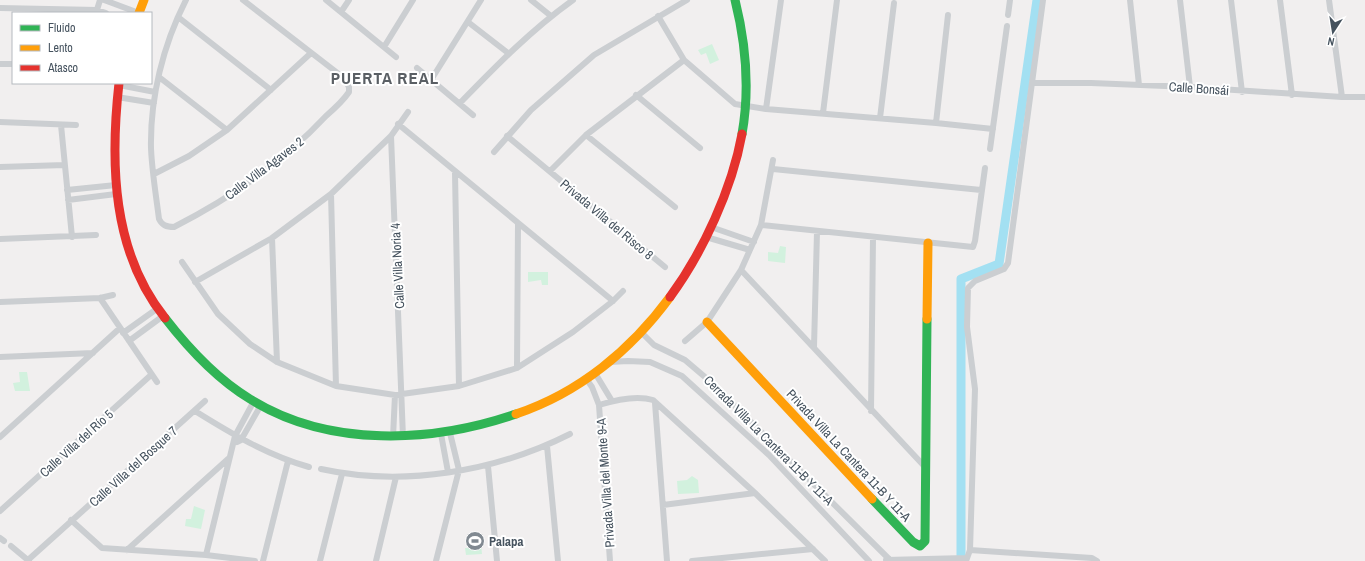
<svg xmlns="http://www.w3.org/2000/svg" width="1365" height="561" font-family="'Archivo Narrow',sans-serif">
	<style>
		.garden { fill: #d2f1de }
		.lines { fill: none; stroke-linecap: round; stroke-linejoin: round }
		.canal { stroke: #a3e0f2; stroke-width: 9 }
		.street { stroke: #cbced1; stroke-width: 6 }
		.fast { stroke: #30b455; stroke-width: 9 }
		.slow { stroke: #ff9f0a; stroke-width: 9 }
		.jam { stroke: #e5322d; stroke-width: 9 }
		.labels { text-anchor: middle; stroke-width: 4; stroke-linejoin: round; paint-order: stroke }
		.street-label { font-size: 13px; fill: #45525e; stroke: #fff }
		.poi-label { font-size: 13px; font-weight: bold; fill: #45525e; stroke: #fff; text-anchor: start }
		.district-label { font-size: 17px; font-weight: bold; letter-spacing: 1px; fill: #5a5f64; stroke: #fff }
	</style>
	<rect width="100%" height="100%" fill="#f1efef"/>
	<path class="garden" d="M712,44l7,16 -9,4 -4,-11 -5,2 -3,-5z
		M780,246l6,1 -1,16 -17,-2v-9l10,1z
		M528,272h20v13h-6l-1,-5 -13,2z
		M19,372h8l3,19h-15l-2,-8 7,-1z
		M692,476l6,4 1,13 -21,1 -1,-13 10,-1z
		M194,506l11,4 -4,19 -16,-3 1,-7h5z
		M468,535h12l2,19 -16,1 -1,-7h5z"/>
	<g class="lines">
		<path class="canal" d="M961,561v-282l38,-15 38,-264"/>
		<path class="street" d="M104,0l35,13
			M186,0c-23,45 -36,98 -35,148 1,24 5,47 8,71 3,6 7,8 15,8 55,-28 109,-65 152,-111 8,-7 17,-15 23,-24v-5l-5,-9 -101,-78
			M326,0l70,57
			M531,0l20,16
			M1130,0l9,85
			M1180,0l10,87
			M1231,0l11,92
			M1280,0l12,95
			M1329,0l13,97
			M0,8l97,2 9,3
			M341,12l8,-12
			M96,13l4,-13
			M1008,15l2,-15
			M658,16l26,44 51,44 31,5 170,14 57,6
			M178,17l93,73
			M468,22l40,31
			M384,47l29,-47
			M0,64h13
			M417,68l56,47
			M159,77l68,53
			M431,80l50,-80
			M1032,83h59l99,4 152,10h23
			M119,85l36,7
			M636,95l64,53
			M117,97l37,6
			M460,103c36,-37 71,-73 113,-103
			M766,109l15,-109
			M823,113l14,-113
			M880,118l14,-115
			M0,122l76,3
			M936,123l12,-108
			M398,124l215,177
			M61,125l11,112
			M586,135l89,72
			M391,136l12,301
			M507,136l158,131
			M990,149l17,-123
			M494,152l37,-42 63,-55 93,-55
			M0,167l65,-2
			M773,169l208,21
			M550,171l36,-36 98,-75
			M455,173l4,213
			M154,174l35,-18 38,-26 84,-77
			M67,190l49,-5
			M331,194l5,192
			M68,200l48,-6
			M761,225l212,22 2,-6 10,-73
			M711,227l43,15
			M706,237l44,13
			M272,238l5,124
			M0,239l96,-4
			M182,262l36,52 32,30 27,18 59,24 59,9 64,-9 58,-18 56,-36 40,-31 10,-10
			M741,270l185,198
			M195,282l77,-44 59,-44 60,-58 17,-24
			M100,298l57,84
			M0,302l100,-4 13,-3
			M641,332l13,13 31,15 27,23 177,176
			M123,333l35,-25
			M129,341l34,-25
			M685,341l22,-19 34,-52 20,-45 12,-65
			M814,347l3,-115
			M0,357l93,-4
			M610,362l18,-1 22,1 32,14 87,79 100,106
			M517,368l1,-145
			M595,373l17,28
			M587,380l5,7 7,18 11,156
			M655,403l12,158
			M599,405c16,-5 38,-10 54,-5l102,93 70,68
			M195,411c37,23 72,44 114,56
			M871,411l2,-173
			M441,434l7,38
			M0,437l120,-109
			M393,437l2,-42
			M237,442l4,-2 20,-35
			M547,446l11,115
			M488,466l9,95
			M321,469c82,18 174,3 249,-35
			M663,505l92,-12
			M0,511l151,-136
			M71,520l31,28 104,7 49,6
			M0,538l4,3
			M11,546l18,15
			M127,550l101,-91
			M970,550l122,8 5,3
			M206,555l29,-119 19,-35
			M28,560l177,-159
			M886,560l80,-2
			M263,561l25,-100
			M320,561l22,-87
			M376,561l20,-84
			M436,561l23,-91 -9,-37
			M692,561l121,-12
			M966,561l4,-11 5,-161 -8,-62 1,-39 7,-7 29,-12 4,-6 35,-263"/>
		<path class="fast" d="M735,0c11,44 15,89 7,134
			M165,318c24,31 52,61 85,81 79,49 182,44 266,15
			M872,499l41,43 7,4 5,-5 2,-222"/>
		<path class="slow" d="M139,13l5,-13
			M927,319l1,-76
			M707,322l165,177
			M516,414c63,-21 115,-64 154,-117"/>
		<path class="jam" d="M119,83c-9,80 -7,169 46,235
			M670,297c33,-45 62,-108 72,-163"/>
	</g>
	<defs>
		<symbol id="stadium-disc" viewBox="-11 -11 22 22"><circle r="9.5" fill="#818991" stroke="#fff"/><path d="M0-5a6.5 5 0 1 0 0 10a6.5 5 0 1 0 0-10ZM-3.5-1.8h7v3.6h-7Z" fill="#fff"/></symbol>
	</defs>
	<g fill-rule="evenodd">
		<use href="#stadium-disc" x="464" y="530" width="22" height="22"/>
	</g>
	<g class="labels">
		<g class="street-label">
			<text transform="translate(1199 88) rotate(4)" y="5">Calle Bonsái</text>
			<text transform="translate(264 168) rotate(-37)" y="5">Calle Villa Agaves 2</text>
			<text transform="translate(607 219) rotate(40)" y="5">Privada Villa del Risco 8</text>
			<text transform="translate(397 266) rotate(-93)" y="5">Calle Villa Noria 4</text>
			<text transform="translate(769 440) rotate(45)" y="5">Cerrada Villa La Cantera 11-B Y 11-A</text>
			<text transform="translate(76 443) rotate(-42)" y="5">Calle Villa del Río 5</text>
			<text transform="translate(849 455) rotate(47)" y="5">Privada Villa La Cantera 11-B Y 11-A</text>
			<text transform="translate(133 466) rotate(-42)" y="5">Calle Villa del Bosque 7</text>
			<text transform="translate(605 483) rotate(-94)" y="5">Privada Villa del Monte 9-A</text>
		</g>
		<g class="poi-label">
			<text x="489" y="546">Palapa</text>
		</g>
		<g class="district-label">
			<text x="385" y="84">PUERTA REAL</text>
		</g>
	</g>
	<rect x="12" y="12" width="140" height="72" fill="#ffffff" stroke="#b5babf"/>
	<rect x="20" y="25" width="20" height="6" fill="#30b455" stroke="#b5babf"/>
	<text x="48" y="32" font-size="12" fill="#45525e">Fluido</text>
	<rect x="20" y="45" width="20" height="6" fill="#ff9f0a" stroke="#b5babf"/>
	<text x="48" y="52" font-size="12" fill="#45525e">Lento</text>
	<rect x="20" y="65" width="20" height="6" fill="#e5322d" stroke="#b5babf"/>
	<text x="48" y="72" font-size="12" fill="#45525e">Atasco</text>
	<g transform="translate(1333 32) rotate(192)" stroke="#ffffff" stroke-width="3" paint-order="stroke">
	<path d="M0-3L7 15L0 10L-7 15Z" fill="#45525e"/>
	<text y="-6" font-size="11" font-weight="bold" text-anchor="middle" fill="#45525e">N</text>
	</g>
</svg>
